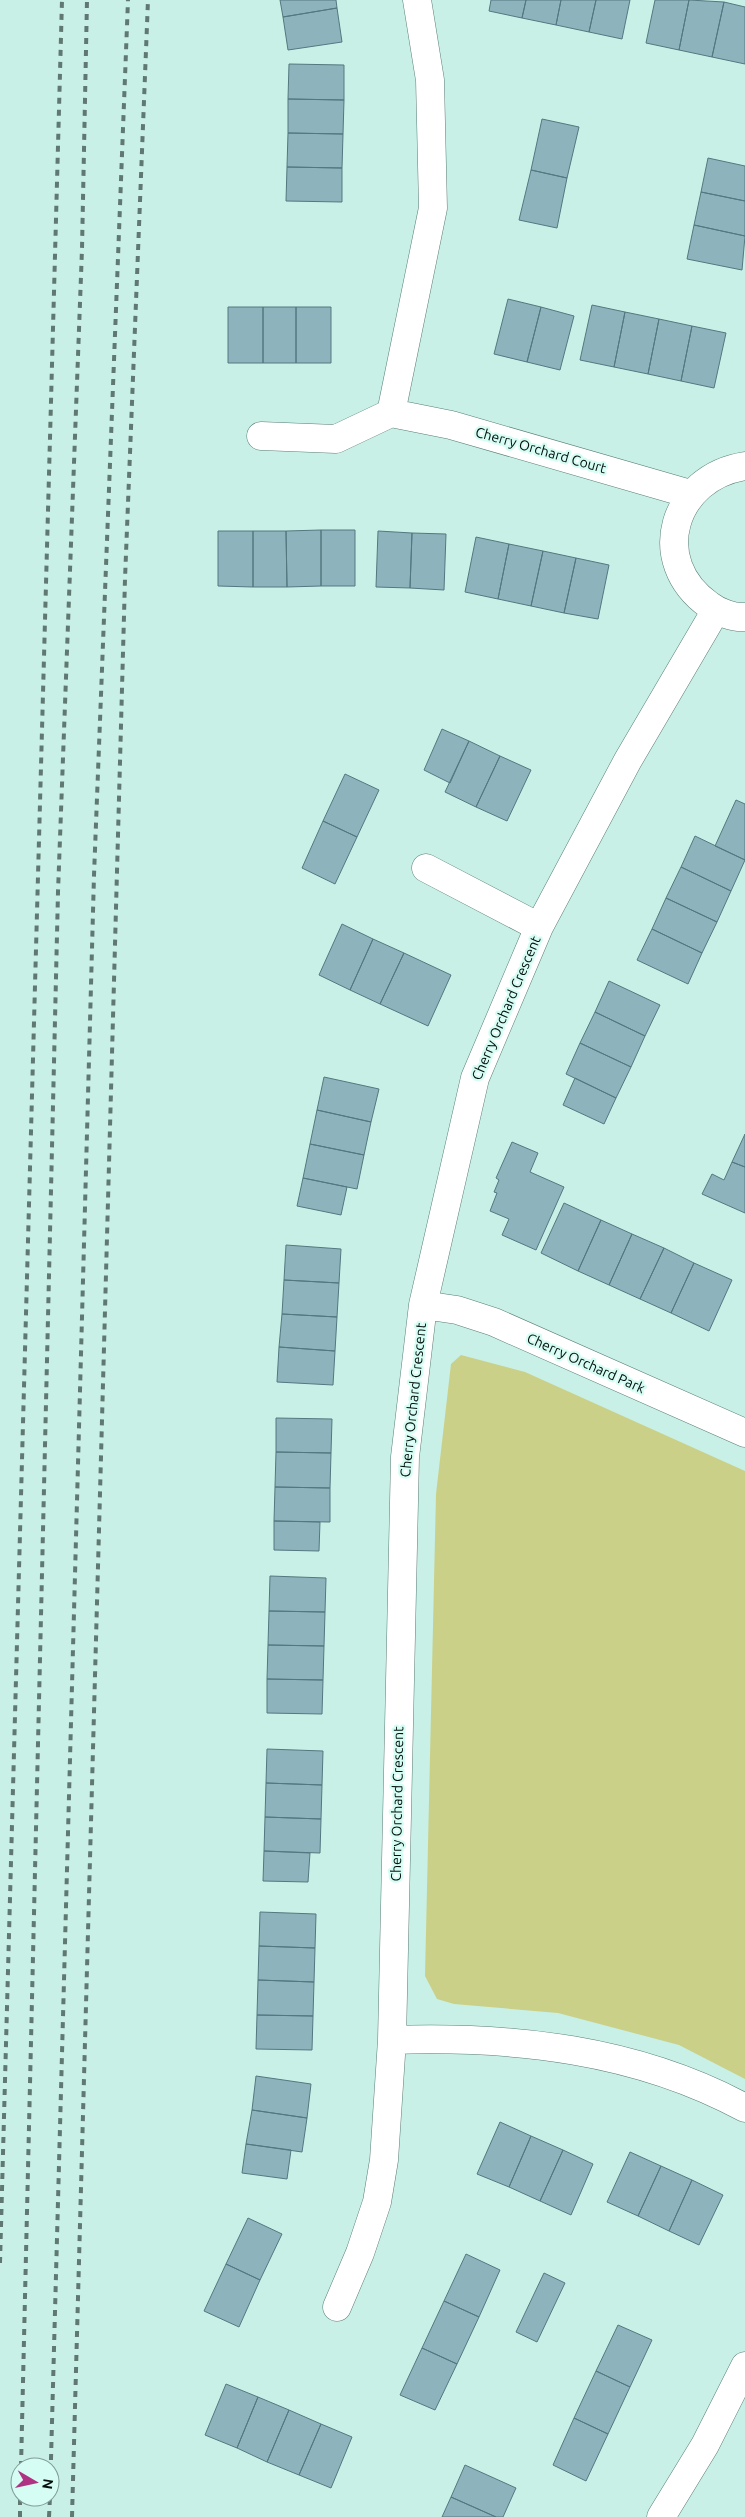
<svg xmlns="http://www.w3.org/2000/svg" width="745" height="2517" font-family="Ubuntu,sans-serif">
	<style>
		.green { fill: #cad087 }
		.building { fill: #8db3bc; stroke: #547880 }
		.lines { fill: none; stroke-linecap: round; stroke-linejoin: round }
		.minor-casing { stroke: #5a7e76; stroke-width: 29 }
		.minor { stroke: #fff; stroke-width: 28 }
		.rail { stroke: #5f7872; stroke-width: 4; stroke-dasharray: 6 6; stroke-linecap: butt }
		.labels { text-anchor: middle; stroke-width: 4.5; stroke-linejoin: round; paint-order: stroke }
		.street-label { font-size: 14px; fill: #030f0c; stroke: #d5fdf3 }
	</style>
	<rect width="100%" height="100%" fill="#c8f0e6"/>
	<path class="green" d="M461,1355l64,17 220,99v608l-66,-34 -121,-32 -104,-9 -17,-5 -12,-23 11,-482 15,-130z"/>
	<path class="building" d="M280,0h56l1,8 -54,9z
		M491,0h35l-4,18 -33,-7z
		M526,0h35l-5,25 -34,-7z
		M561,0h35l-7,32 -33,-7z
		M596,0h34l-8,39 -33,-7z
		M655,0h34l-10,50 -33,-7z
		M689,0l35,2 -12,55 -33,-7z
		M724,2l21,5v57l-33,-7z
		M337,8l5,34 -54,8 -5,-33z
		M289,64l55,1v35l-56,-1z
		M288,99l56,1 -1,34 -55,-1z
		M542,119l37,8 -12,51 -36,-8z
		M288,133l55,1 -1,34 -55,-1z
		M708,158l37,8v35l-44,-9z
		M287,167l55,1v34l-56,-1z
		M531,170l36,8 -10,50 -38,-8z
		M701,192l44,9v35l-51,-11z
		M694,225l51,11 -3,34 -55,-11z
		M508,299l33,8 -14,55 -33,-8z
		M592,305l33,7 -11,55 -34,-7z
		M228,307h35v56h-35z
		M263,307h33v56h-33z
		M296,307h35v56h-35z
		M541,307l33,9 -14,54 -33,-8z
		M625,312l34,7 -11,55 -34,-7z
		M659,319l33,7 -11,55 -33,-7z
		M692,326l34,7 -12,55 -33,-7z
		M321,530h34v56h-34z
		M321,530v56l-34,1 -1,-56z
		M218,531h35v56l-35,-1z
		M253,531h33l1,56h-34z
		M378,531l34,2 -2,55 -34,-1z
		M412,533l34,1 -2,56 -34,-2z
		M476,537l33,7 -11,55 -33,-7z
		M509,544l34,7 -12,55 -33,-7z
		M543,551l33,7 -12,55 -33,-7z
		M576,558l33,7 -11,54 -34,-6z
		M442,729l27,12 -19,42 -26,-13z
		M469,741l31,15 -24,51 -31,-15z
		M500,756l31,14 -24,51 -31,-14z
		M345,774l34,16 -22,47 -34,-16z
		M736,800l9,4v56l-30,-14z
		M323,821l34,16 -22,47 -33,-16z
		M695,836l50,24 -14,31 -50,-24z
		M681,867l50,24 -14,31 -51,-24z
		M666,898l51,24 -15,31 -50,-24z
		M342,924l31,15 -23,51 -31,-15z
		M652,929l50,24 -14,31 -51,-24z
		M373,939l31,14 -24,51 -30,-14z
		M404,953l47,22 -23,51 -48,-22z
		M609,981l51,24 -15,31 -50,-24z
		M595,1012l50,24 -14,31 -51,-24z
		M580,1043l51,24 -15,31 -50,-24z
		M324,1077l55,12 -8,33 -54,-12z
		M575,1078l41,20 -12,26 -41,-19z
		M317,1110l54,12 -7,33 -54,-11z
		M745,1134v33l-13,-5z
		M512,1142l26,11 -8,19 34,15 -28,63 -34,-15 7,-16 -19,-8 7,-18 -3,-1 5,-12 -3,-2z
		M310,1144l54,11 -7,34 -54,-11z
		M732,1162l13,5v46l-43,-19 10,-20 12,6z
		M303,1178l44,9 -6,28 -44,-9z
		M564,1203l37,17 -23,51 -37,-18z
		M601,1220l31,14 -23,51 -31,-14z
		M632,1234l32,14 -24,51 -31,-14z
		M286,1245l55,4 -2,34 -55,-3z
		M664,1248l30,15 -23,50 -31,-14z
		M694,1263l38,17 -23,51 -38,-18z
		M284,1280l55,3 -2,34 -55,-3z
		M282,1314l55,3 -2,34 -56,-4z
		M279,1347l56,4 -2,34 -56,-3z
		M276,1418l56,1 -1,34 -55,-1z
		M276,1452l55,1 -1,35 -55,-1z
		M275,1487l55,1v34l-56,-1z
		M274,1521l46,1 -1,29 -45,-1z
		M270,1576l56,2 -1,34 -56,-1z
		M269,1611l56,1 -1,34 -56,-1z
		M268,1645l56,1 -1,34 -56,-1z
		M267,1679l56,1 -1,34 -55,-1z
		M267,1749l56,2 -1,34 -56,-2z
		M266,1783l56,2 -1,34 -56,-2z
		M265,1817l56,2 -1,34 -56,-2z
		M264,1851l46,2 -2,29 -45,-1z
		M260,1912l56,2 -1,34 -56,-2z
		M259,1946l56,2 -1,34 -56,-2z
		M258,1980l56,2 -1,34 -56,-1z
		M257,2015l56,1 -1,34 -56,-1z
		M256,2076l55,8 -4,34 -55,-8z
		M252,2110l55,8 -5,34 -56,-8z
		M500,2122l31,14 -22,51 -32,-13z
		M531,2136l32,14 -23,51 -31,-14z
		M246,2144l45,6 -4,29 -45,-6z
		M563,2150l30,14 -22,51 -31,-14z
		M630,2152l31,14 -23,50 -31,-14z
		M661,2166l31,14 -23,51 -31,-15z
		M692,2180l31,15 -24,50 -30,-14z
		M248,2218l34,16 -22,46 -34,-16z
		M466,2254l34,16 -21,47 -35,-16z
		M226,2264l34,16 -21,47 -35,-16z
		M544,2273l21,10 -28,59 -21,-10z
		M444,2301l35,16 -22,47 -35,-16z
		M618,2325l34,15 -22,47 -34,-16z
		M422,2348l35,16 -22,46 -35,-15z
		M596,2371l34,16 -22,47 -34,-16z
		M226,2384l32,13 -21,51 -32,-13z
		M258,2397l31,13 -22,52 -30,-14z
		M289,2410l32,14 -22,51 -32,-13z
		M574,2418l34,16 -22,47 -33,-16z
		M321,2424l31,13 -21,51 -32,-13z
		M465,2465l51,23 -13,29h-7l-45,-20z
		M451,2497l45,20h-54z"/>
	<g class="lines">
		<defs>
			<path id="minor" d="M391,413l42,-205 -3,-128 -13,-80
				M391,413l60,12 239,69
				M261,436l75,3 55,-26
				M745,466c-72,11 -98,95 -36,139 9,7 24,13 36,12
				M426,868l113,59
				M423,1305l34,5 37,12 251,111
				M392,2040c121,-4 244,9 353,68
				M337,2307l23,-54 17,-51 7,-42 8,-120 13,-583 18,-152 52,-227 64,-151 89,-167 88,-150
				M661,2517l44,-72 40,-79"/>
		</defs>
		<use href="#minor" class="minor-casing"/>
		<use href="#minor" class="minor"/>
		<path class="rail" d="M0,2263l62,-2263
			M21,2467l37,-1575 24,-643 5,-249
			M50,2496l44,-1621 34,-875
			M20,2517v-20
			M49,2517l1,-20
			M72,2517l53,-1938 23,-579"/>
	</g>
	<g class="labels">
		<g class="street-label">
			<text transform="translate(541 450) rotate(16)" y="5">Cherry Orchard Court</text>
			<text transform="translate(506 1008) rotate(-67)" y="5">Cherry Orchard Crescent</text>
			<text transform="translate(586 1363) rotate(24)" y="5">Cherry Orchard Park</text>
			<text transform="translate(413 1400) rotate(-84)" y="5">Cherry Orchard Crescent</text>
			<text transform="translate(397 1804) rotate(-89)" y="5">Cherry Orchard Crescent</text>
		</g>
	</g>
	<g transform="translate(35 2482) rotate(99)"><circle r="24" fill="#d5fdf3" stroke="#819e97"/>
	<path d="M0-4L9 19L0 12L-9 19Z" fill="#af3283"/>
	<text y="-8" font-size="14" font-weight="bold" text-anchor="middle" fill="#030f0c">N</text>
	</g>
</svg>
